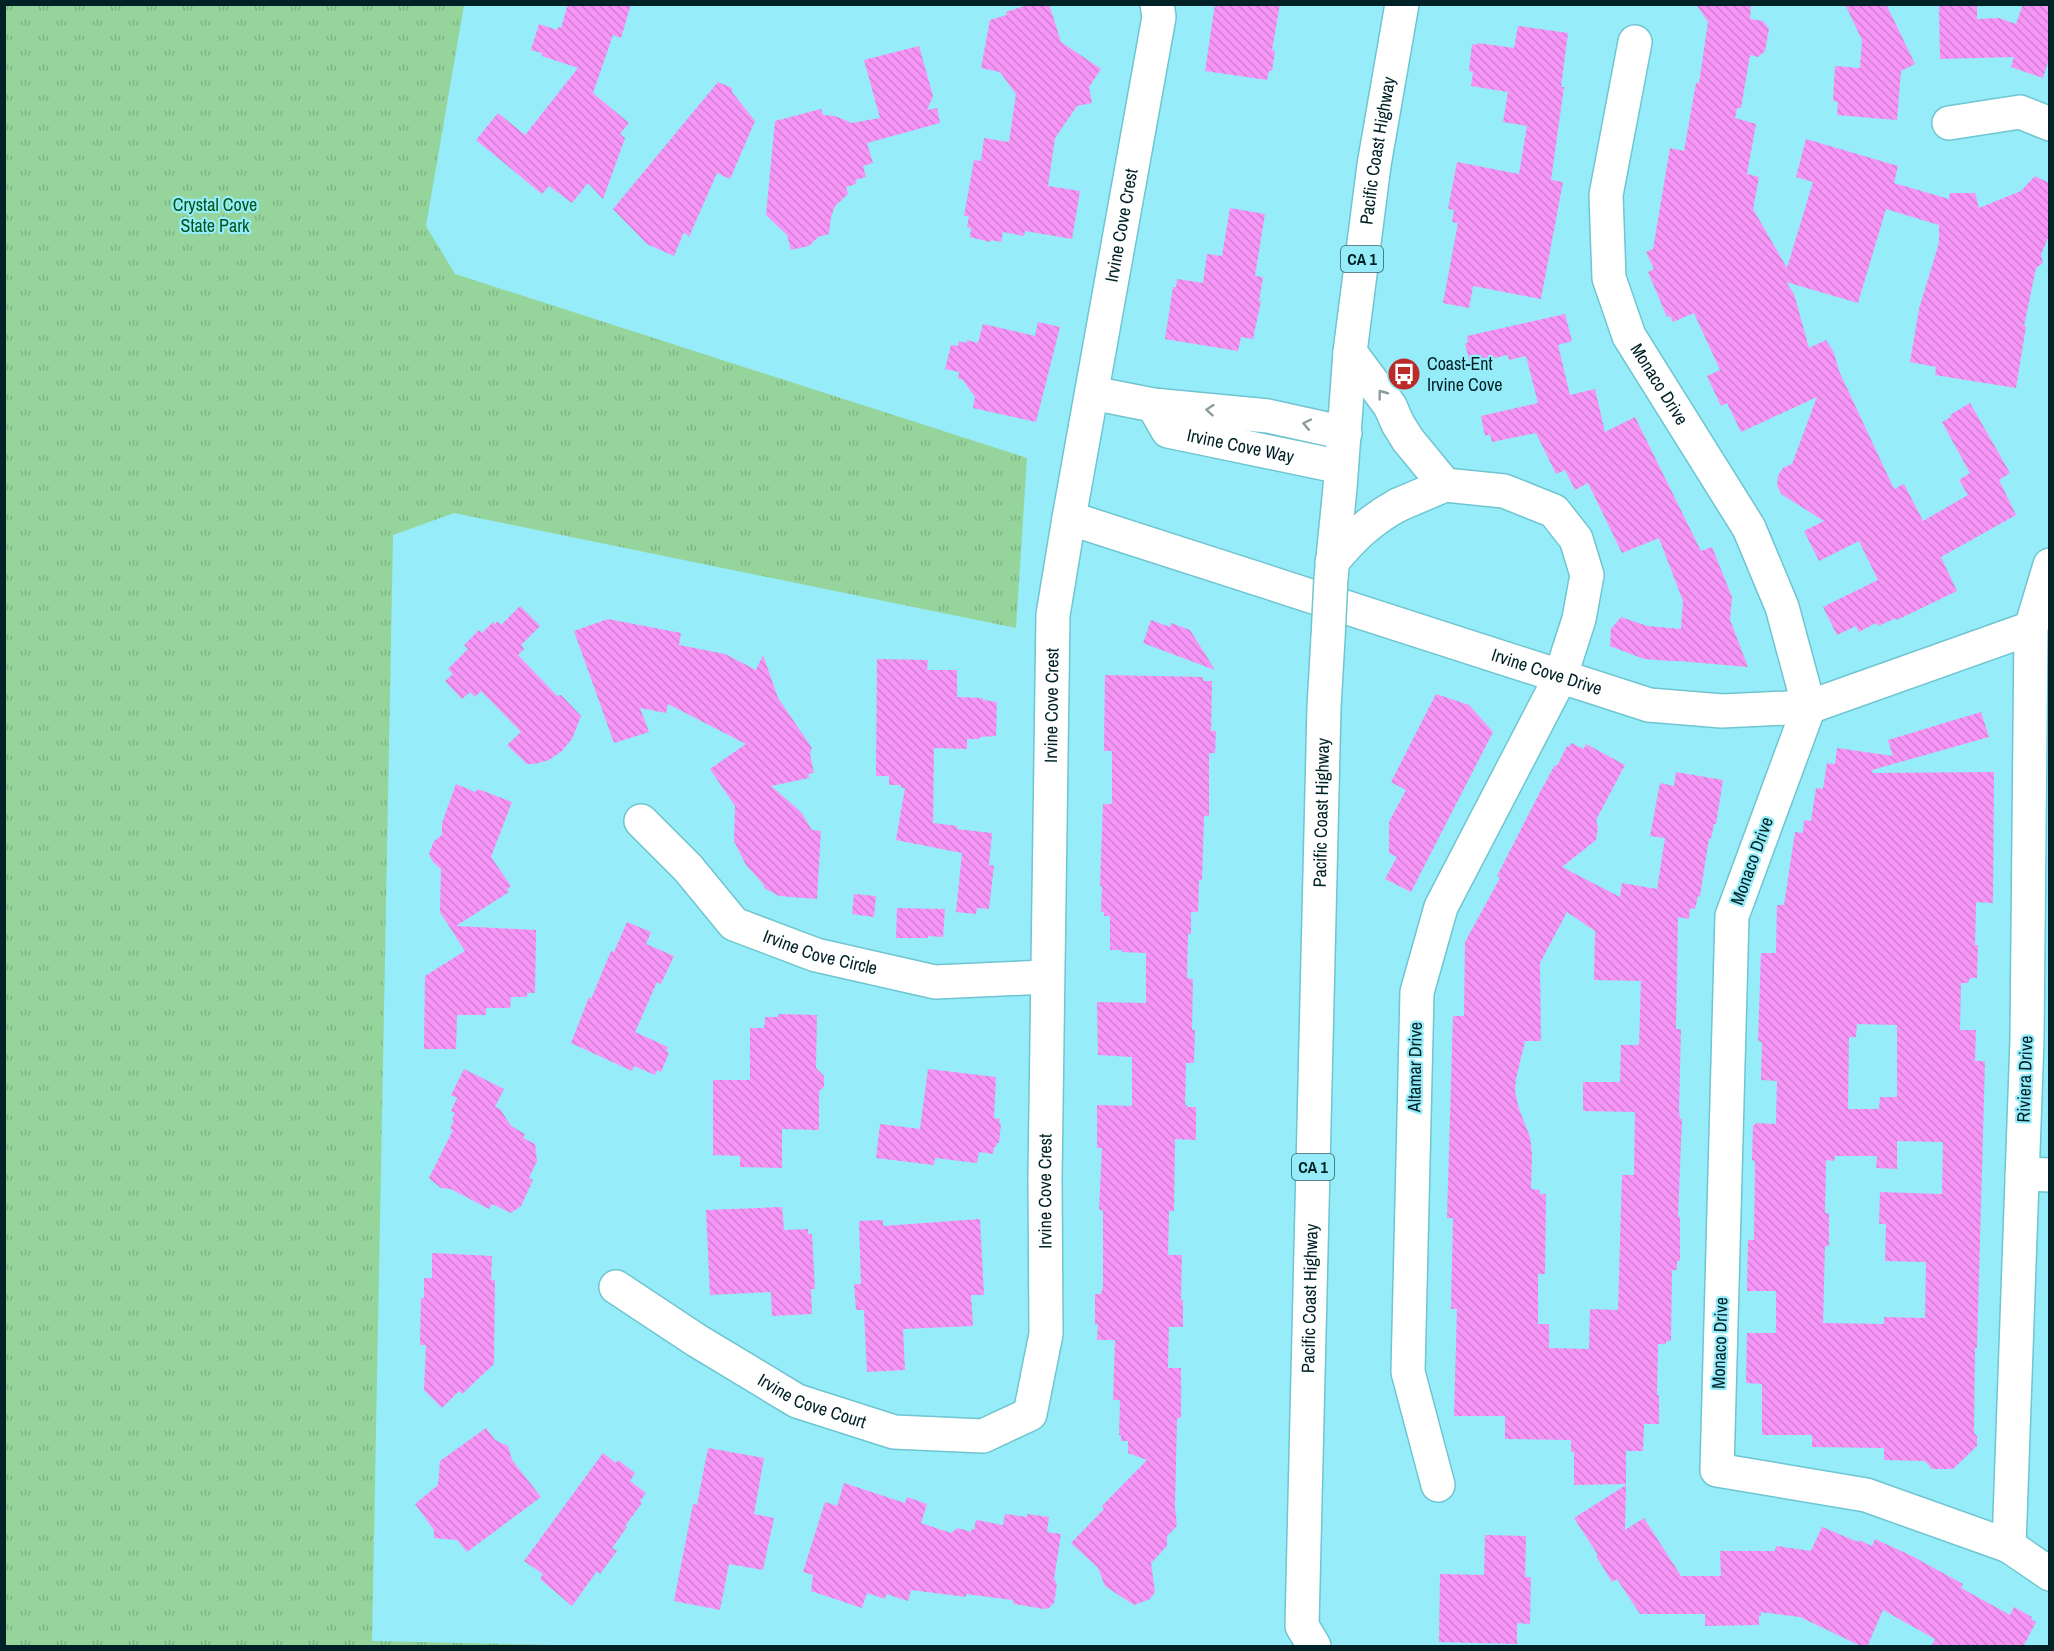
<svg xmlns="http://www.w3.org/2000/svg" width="2054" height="1651" font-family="'Archivo Narrow',sans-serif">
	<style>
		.grass { fill: url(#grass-tufts) }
		.building { fill: url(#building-back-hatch); fill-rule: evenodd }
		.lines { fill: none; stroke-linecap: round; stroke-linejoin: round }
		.minor-casing { stroke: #6fc5d0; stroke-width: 36 }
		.highway-casing { stroke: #6fc5d0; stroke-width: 36 }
		.minor { stroke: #fff; stroke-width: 33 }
		.highway { stroke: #fff; stroke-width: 33 }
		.highway-bridge-casing { stroke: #6fc5d0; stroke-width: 36; stroke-linecap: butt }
		.highway-bridge { stroke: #fff; stroke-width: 33 }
		.oneway { stroke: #8c9b9d }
		.labels { text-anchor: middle; stroke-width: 4.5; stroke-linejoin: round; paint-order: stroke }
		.shield { fill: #96ecf8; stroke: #2d5e65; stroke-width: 1.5 }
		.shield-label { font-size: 16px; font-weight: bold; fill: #002126 }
		.street-label { font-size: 18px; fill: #002126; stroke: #96ecf8 }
		.park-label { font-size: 18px; fill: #005519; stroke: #96ecf8 }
		.poi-label { font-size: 18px; fill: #002126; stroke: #96ecf8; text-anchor: start }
	</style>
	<defs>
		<pattern id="grass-tufts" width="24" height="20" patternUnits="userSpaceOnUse" patternTransform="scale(1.5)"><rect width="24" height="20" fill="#95d49b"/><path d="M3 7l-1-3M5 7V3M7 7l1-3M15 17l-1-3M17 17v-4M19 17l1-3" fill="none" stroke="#7fb685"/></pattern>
		<pattern id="building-back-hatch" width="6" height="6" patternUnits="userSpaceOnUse" patternTransform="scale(1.5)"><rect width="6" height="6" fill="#f695f6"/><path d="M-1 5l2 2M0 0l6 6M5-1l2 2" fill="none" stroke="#d180d3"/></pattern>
	</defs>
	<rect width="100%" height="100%" fill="#96ecf8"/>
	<path class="grass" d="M5,4l459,1 -38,221 29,48 572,184 -11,170 -562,-115 -61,22 -21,1106 228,5h-595z"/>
	<path class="building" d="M568,4h63l-10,34 -8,-3 -20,58 36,30 -9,11 5,4 -22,61 -15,-16 -16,20 -23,-17 -7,8 -66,-54 22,-27 27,22 53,-67 -36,-12v-3l-11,-3 8,-26 18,6 1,-3 3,1z
		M1031,4h18l12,38 40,27 -12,18 3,16 -15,3 -22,32 -7,48 32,5 -8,48 -47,-8 -1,5 -21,-4 -2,10 -10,-2 -1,2 -20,-5 1,-9 -4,-1 2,-11h-5l10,-56 7,1 3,-23 25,4 7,-48 -16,-22 -19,-4 9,-48 17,-5 -1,-3z
		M1215,4h65l-8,46 3,1 -3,20h-3l-2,9 -62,-9z
		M1696,4h55l-1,15 13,2 6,8 -4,22 -7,6 -8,-2 -9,53h-4l-2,10 21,6 -9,50 12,3 -6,32 34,59 26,-86 -17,-5 10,-38 92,27 -4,17 55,16 1,-6h25l4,15 42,-17 14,-15 14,7v52l-8,20 2,8 -7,5 -12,58h2l-10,62 -81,-13 1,-8 -26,-5 9,-53 20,-66v-18l-53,-16 -28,94 -72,-21 8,12 15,54 17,-8 8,13 5,18 55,118 10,-5 19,37 45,-26 -9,-15 11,-7 -28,-51 9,-5 -1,-2 20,-12 40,70 -11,7 17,35 -75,42 16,34 -60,29 -1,-2 -18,8 -2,-3 -17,9 -3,-6 -19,9 -14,-28 55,-27 -19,-39 -40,20 -15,-30 20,-10 -43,-27 -4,-9 1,-9 5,-8 9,-4 25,-67 -76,35 -14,-29 -6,3 -14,-30 13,-6 -26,-57 -21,9 -3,-6 -3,1 -19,-45 6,-3 -8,-17 7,-3 17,-101 14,3 12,-68h3l9,-61z
		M1845,4h41l29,60 -14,7 -4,49 -60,-5 1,-13 -5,-1 2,-35 25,2 2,-28z
		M1939,4h38v15l22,-1 17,6 7,-20h26v55l-6,19 -32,-11 3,-10 -74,2z
		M1518,26l50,7 -7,54h3l-13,93 12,2 -22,117 -68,-13 -4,22 -26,-5 15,-80 -6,-1 2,-12 -6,-1 9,-47 62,12 8,-48 -24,-4 5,-30 -37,-6 2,-14 -4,-1 3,-27 5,1 1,-2 36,5z
		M919,46l14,50 -6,14 10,-2 3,15 -73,20 6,20 -10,3 3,11 -11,3 1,4 -10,3 2,7 -13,12 -4,11 -2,17 -11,3 -9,9 -18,4 -4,-15 -21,-20 9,-94 46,-12 2,6 12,1 17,7 28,-5 -16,-58z
		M718,82l14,6v4l23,29 -25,58 -13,-6 -28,64 -5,-5 -10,24 -27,-12 -34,-35z
		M1230,208l35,6 -10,62 8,1 -4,24h2l-8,38 -12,-2 -3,14 -73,-12 8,-52h3l1,-8 26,4 4,-29 15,2z
		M1565,314l7,27 -14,4 12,50 25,-6 10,43 30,-15 66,134 11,-4 20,50 -2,23 18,47 -69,-6 1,-2 -1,2h-7l-28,-2 -34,-13 1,-17 10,-12 26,9 34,3 2,-28 -24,-63 -37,15 -34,-70 -13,7 -10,-20 -9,4 -20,-41 -44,9 -2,-8 -5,2 -4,-20 57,-13 -12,-47 -17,4 -1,-5 -38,8 -5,-20h3l-1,-7z
		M1038,322l22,5 -24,95 -63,-14 2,-11 -12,-17 -5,-2 1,-6 -14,-3 6,-24 7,1 1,-5 7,2 1,-3 11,3 5,-19 52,12z
		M520,606l20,20 -19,19 3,4 -6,6 39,41 4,-1 20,21 -9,23 -10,12 -13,9 -14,4h-8l-20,-19 14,-13 -40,-41 -6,6 -5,-5 -8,7 -17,-18 8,-7 -5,-5 20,-20 -4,-4 15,-15 3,3 11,-11 2,2 3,-3 3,4z
		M608,619l73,14 -2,12 46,9 31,16 7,-15 15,43 34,50 -2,5 4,20 -6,1 1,4 -38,8 30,26 11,18 9,1 -4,68 -38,-3 -15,-8v-3l-18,-20 -12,-24 1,-35 -25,-37 36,-25 -78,-40 -2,9 -26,-5 9,24 -35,11 -40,-112z
		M1151,620l19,7 1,-4 19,7 25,40 -72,-27z
		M877,659l51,1 -1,10h30v27l26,1v2l14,2 -1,34 -16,1v2h-13v10l-33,-1 -1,75 24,3v3l35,4 -3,32 5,1 -5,43 -12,-1 -1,6 -20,-2 6,-59 -66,-13 9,-52h-4v-3h-12v-9h-13z
		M1105,675l98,2v4h9l-1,50h5l-1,22h-6v63h-5l-2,64h-3l-1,32h-7v22h-3l-1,44 6,1 -1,51h3l-1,33h-8l-1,42h2v2h9v33l-21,-1 -1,72h-5l-1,44h14l-1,45h2v27h-14l-1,41h13v50h-4l-2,89 2,19 -10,10v10l-16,17 4,29 -5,7 -16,6 -29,-19 -7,-18 -27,-25 33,-34 -2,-3 45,-46 -19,-7v-12h-7v-6h-2l1,-35h-7l2,-60h-18l1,-16 -3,1v-31h6l2,-8v-76h-4l3,-62h-5v-43l35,1v-49l-34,-2 -1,-53 49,1v-50l-24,-1 1,-2h-13v-34h-6v-4h-3l1,-26h-2l3,-82h9v-53h-8z
		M1436,694l33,11 24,27 -82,160 -26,-13 12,-22 -8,-4v-31l17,-32 -15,-8z
		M1981,712l8,25 -117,33 1,3 121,-1 -1,131 -17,-1 -1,43h3l-1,33h-7l-2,5h-7l-1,47h16l-1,31h10l-8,287h-2l-1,85 3,3v10l-24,23h-21l-7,-8 -41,-1v-12l-72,-1v-12h-50v-51l-16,-1 1,-50h29v-42h-29l1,-51h6l1,-79 -3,-1 1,-35h2v-2l21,1 1,-43 -16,-1 1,-38 -4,-1 3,-88h15l1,-48h7l11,-73 8,1 1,-13 7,1 5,-33 7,1 4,-26 8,1 2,-16 56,8 -5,-16zM1857,1024l40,1v72h-17l-1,12h-31l1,-72h7zM1897,1141l46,1 -1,52 -62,-2 -1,32h7l-1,37 41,1 -1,56 -41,-1v7l-61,-1 2,-77h4v-33h-4l1,-53 8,1 1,-5h42l-1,12 21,1z
		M1571,743l13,6 2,-5 39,21 -29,55 2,7 -2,13 -34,27 58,30 2,-14 35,6 8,-51 -15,-2 10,-53 14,3 2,-14 47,8 -7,44h-2l-3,15 -2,-1 -9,58h-2l-3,13 -5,-1 -1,11 -11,-2 -2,112h5l-2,82 1,8h2l-4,98h2v44h-3v9h-5l-1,71h-5v3h-8l-1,51h2v29h-15l-1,27h-17v33l-52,1v-33h-3v-12l-66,-1v-23h-51l3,-107h-6l2,-91h-6l6,-202h11l1,-74 35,-64 -3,-2 42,-82 16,-29 2,1 10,-20 2,1zM1567,912l28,19 -1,49 47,1 -2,64h-18l-1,37h-37v29l52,1 -1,63h-12l-4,135 -28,-1 -1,40 -40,-1v-24h-11v-50h7l1,-80h-6v-4l-9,-1 1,-35 -2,-17 -11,-28 -4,-18 1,-12 9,-38h16l-1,-78z
		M456,784l19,8 3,-3 34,13 -21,55 20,29 -4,3 2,3 -53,34 80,4 -1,63h-8v4h-16l-1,11h-24v7h-29l-1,34h-32l1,-73 40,-25 -25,-39 1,-43 -8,-7 -4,-8 5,-13 8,-6v-12z
		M854,894l22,2 -2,21 -22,-3z
		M897,908l48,1 -2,28 -15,-1v2h-32z
		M627,922l24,10 -5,12 28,12 -13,28 -4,-2 -22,50 33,15 -2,4 3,2 -8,19 -4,-2 -2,5 -21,-9 -2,5 -61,-28 18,-46 2,2 20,-48 3,1z
		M778,1014l39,1 -1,53 8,8v11l-5,4v39l-37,-1v39l-42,-1v-11l-27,-1v-75h37v-52h14l1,-11h13z
		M464,1069l40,20 -9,18 5,2 11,17 14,8 -2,4 12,6 2,17 -8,17 4,2 -12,26 -10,7 -19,-9 -3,5 -38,-20 -10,-1 -12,-10 24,-48 -3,-1 4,-9 -2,-1 3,-6 -4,-2 6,-13 -6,-3z
		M928,1069l68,8 -2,41 6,1 -1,4 2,1 -2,19h-2l-1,4h-2l-1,7 -14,-2 -2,11 -42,-5 -1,7 -58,-7 4,-34 40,5z
		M782,1207l2,23 24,-1v5h4l3,55h-4l1,25 -40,2 -1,-24 -61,3 -4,-85z
		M980,1219l4,76h-13l2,31 -70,3 2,41 -38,2 -3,-62h-8l-2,-26h7l-2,-63 24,-1v6z
		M432,1253l60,3 -1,24h4l-1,84 -32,30 -3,-3 -17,17 -18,-18 2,-45h-6l1,-47h3v-20h8z
		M486,1428l9,12 13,6 4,14 29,37 -74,55 -10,-12 -23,-2v-8l-19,-26 23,-19 2,-24z
		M708,1448l56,10 -10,56 20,4 -11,52 -34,-6 -9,46 -46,-9 19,-97 4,1z
		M603,1453l13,10 2,-3 17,13 -5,8 16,12 -6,8 2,2 -17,23 2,1 -15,21 5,3 -17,23 -3,-3 -25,35 -32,-27 3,-5 -19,-13z
		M844,1483l61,20 2,-6 20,7 -6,19 30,10 7,-5 13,4 1,-3 2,1 2,-10 27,5 2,-11 22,3v-3l22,3 -2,15 14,2 -7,45 3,5 -3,19 -5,5 -5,1 -30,-5 -2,-4 -46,-6v3l-55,-7 -3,11 -22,-7 -1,5 -18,-6 -5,15 -51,-17 2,-16 -10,-3 22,-70 12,4z
		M1626,1485l-1,45 19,-12 37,58h40l-1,-25h55l1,-5 35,5 11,-24 36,15 1,-2 13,6 3,-7 37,17 51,28 -2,4 49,27 4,-8 18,10 -1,2 5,3 -13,25h-92l4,-8 -52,-29 -16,37h-4l-63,-30 -39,-5v4l-2,-1v10l-54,1v-12h-65l-23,-35 -5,3 -16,-26 2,-1 -24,-37z
		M1485,1535l41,1 -1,41h6l-1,47 -13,-1v21l-78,-2 1,-68 44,1z"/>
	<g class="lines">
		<defs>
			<g id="minor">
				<path id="s1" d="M1635,42l-29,153 3,83 20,58 120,192 33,79 27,100 -77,209 -15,554 149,25 143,51"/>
				<path d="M1949,123l71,-11 30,12"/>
				<path d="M1092,393l61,12 115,11 77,17"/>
				<path id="s2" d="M1153,405l15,26 173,36"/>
				<path d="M1408,440l37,45"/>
				<path d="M1398,505l47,-20 59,6 50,20 22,28 11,36 -8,44 -19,59 -119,229 -24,85 -9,380 30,113"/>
				<path id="s3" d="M1069,518l580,187 73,6 87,-4 222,-79"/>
				<path d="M2050,565l-19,63 -4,411 -18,507 41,28"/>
				<path id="s4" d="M641,821l47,47 46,56 82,31 119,27 112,-5"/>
				<path d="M2022,1174l28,1"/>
				<path id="s5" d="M616,1287l80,53 101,61 97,31 89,4 47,-22 16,-80 -1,-156 8,-563 16,-97 90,-501 -2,-13"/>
			</g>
			<g id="highway">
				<path d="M1350,352l40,54 8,18 10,16"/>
				<path d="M1332,562c21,-25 37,-41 66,-57"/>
				<path id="s6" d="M1331,578l9,-90 10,-136 24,-187 28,-161"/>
				<path id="s7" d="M1314,1646l-12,-20 22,-919 4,-69"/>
			</g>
		</defs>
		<use href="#minor" class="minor-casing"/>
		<use href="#highway" class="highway-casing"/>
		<use href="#minor" class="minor"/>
		<use href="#highway" class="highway"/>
		<defs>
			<path id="highway-bridge" d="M1328,638l3,-60"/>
		</defs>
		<use href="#highway-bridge" class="highway-bridge-casing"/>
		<use href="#highway-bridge" class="highway-bridge"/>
	</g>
	<defs><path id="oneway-chevron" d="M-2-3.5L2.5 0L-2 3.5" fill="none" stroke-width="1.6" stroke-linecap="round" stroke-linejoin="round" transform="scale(1.5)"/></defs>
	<g class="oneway">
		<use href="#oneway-chevron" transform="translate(1382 394) rotate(-127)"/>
		<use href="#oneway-chevron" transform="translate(1210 410) rotate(-175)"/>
		<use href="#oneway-chevron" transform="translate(1307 424) rotate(-168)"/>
	</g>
	<defs>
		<symbol id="bus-disc" viewBox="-11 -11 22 22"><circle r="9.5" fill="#ba2b29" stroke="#96ecf8"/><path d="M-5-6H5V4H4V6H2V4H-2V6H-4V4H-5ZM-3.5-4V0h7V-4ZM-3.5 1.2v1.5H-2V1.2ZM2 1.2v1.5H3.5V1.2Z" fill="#fff"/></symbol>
	</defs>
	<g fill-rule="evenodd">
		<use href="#bus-disc" x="1385" y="355" width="38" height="38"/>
	</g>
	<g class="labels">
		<g class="shield">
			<rect x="1341" y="246" width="42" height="26" rx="4.5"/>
			<rect x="1292" y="1154" width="42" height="26" rx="4.5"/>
		</g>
		<g class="shield-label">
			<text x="1362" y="265">CA 1</text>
			<text x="1313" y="1173">CA 1</text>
		</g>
		<g class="street-label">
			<text dy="6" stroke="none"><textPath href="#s6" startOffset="430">Pacific Coast Highway</textPath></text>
			<text dy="6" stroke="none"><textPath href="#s5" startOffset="1653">Irvine Cove Crest</textPath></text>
			<text dy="6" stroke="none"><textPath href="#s1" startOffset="357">Monaco Drive</textPath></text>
			<text dy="6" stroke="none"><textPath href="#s2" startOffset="104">Irvine Cove Way</textPath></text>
			<text dy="6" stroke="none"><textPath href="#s3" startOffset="502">Irvine Cove Drive</textPath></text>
			<text dy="6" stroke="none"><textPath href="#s5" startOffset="1167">Irvine Cove Crest</textPath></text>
			<text dy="6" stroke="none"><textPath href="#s7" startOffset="837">Pacific Coast Highway</textPath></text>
			<text transform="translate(1752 861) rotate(-70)" y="6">Monaco Drive</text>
			<text dy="6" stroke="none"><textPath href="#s4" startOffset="230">Irvine Cove Circle</textPath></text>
			<text transform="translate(1415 1067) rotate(-89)" y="6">Altamar Drive</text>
			<text transform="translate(2025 1079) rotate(-88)" y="6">Riviera Drive</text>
			<text dy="6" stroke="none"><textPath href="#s5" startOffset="681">Irvine Cove Crest</textPath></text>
			<text dy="6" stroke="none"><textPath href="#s7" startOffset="351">Pacific Coast Highway</textPath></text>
			<text transform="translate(1720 1343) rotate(-88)" y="6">Monaco Drive</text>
			<text dy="6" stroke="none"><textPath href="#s5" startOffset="228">Irvine Cove Court</textPath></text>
		</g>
		<g class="park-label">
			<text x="215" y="211">Crystal Cove<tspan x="215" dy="21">State Park</tspan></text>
		</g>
		<g class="poi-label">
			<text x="1427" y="370">Coast-Ent<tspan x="1427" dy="21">Irvine Cove</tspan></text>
		</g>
	</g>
	<rect width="2054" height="1651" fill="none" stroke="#002126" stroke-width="12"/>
</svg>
